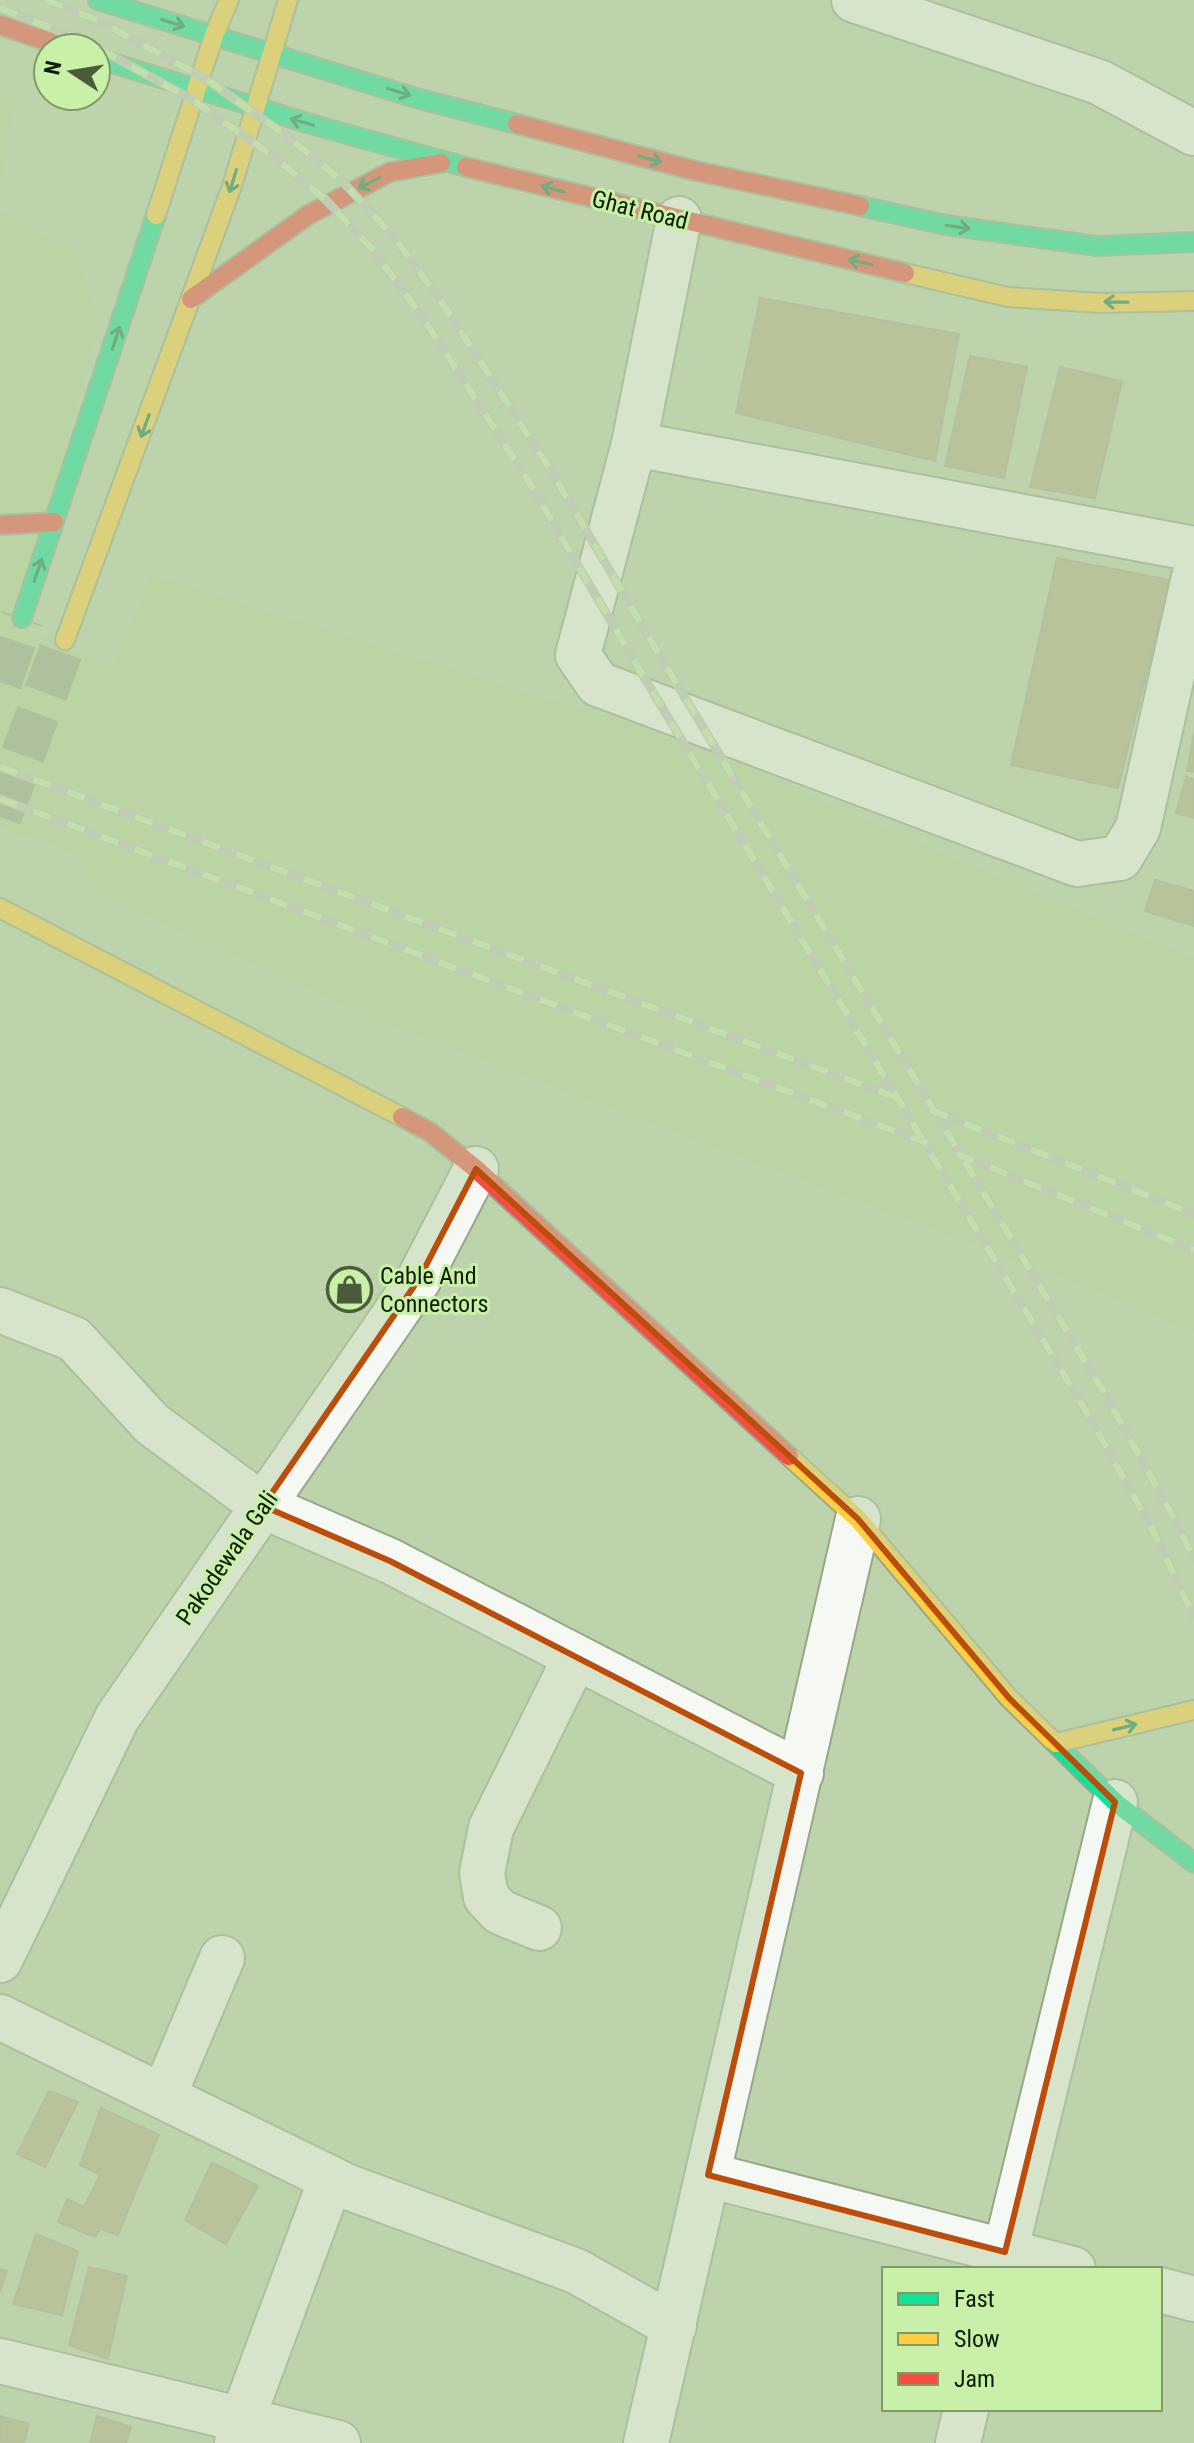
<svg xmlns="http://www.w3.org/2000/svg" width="1194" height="2443" font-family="'Roboto Condensed',sans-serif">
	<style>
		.built { fill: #b5d69a }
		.building { fill: #b4af86; stroke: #aaab8d; stroke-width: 2 }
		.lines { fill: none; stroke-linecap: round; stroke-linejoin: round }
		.secondary-tunnel { stroke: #9aae8a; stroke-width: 44; stroke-dasharray: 44 22; stroke-linecap: butt }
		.street-casing { stroke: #96a889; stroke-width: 48 }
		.fast-casing { stroke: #96a889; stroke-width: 22 }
		.slow-casing { stroke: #96a889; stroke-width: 22 }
		.jam-casing { stroke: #96a889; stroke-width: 22 }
		.street { stroke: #f5f8f3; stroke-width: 44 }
		.fast { stroke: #16e098; stroke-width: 18 }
		.slow { stroke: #ffcf43; stroke-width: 18 }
		.jam { stroke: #f24e42; stroke-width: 18 }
		.rail-casing { stroke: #c0c6ba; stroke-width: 9 }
		.rail { stroke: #c8f0a9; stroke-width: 6; stroke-dasharray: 18; stroke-linecap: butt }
		.oneway { stroke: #127e4d }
		.marked { fill: none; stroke: #bc4d0a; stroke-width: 6; stroke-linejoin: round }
		.labels { text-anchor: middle; stroke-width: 6; stroke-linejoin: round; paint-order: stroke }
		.street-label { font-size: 24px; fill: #0e1c02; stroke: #c8f0a9 }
		.poi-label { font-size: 24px; fill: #0e1c02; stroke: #c8f0a9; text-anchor: start }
	</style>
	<rect width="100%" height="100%" fill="#bdd3ac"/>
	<path class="built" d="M0,94l16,6 -16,88z
		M0,210l79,47 20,64 -81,303 95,44 38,-93 539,168 254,111 250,104v374l-100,-42 -712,-268 -282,-127 -27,-43 -73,-24z"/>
	<path class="building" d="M760,298l199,36 -24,127 -199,-48z
		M970,356l57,11 -23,111 -59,-12z
		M1060,367l62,14 -27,117 -65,-11z
		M1057,558l113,22 -52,208 -107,-23z
		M1194,733v39l-7,-1z
		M1186,777l8,2v39l-18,-5z
		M1155,880l39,11v35l-49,-15z
		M49,2091l29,11 -33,65 -28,-13z
		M101,2108l58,27 -41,100 -18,-6 -5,8 -37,-15 9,-23 17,8 16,-32 -20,-10z
		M212,2162l46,24 -32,58 -41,-24z
		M36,2234l42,17 -16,64 -49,-11z
		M89,2267l38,9 -19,83 -39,-14z
		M0,2269l7,2 -7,21z
		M0,2416l29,8 -5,19h-24z
		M97,2416l34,11 -5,16h-36z"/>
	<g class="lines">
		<path class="secondary-tunnel" d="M0,682l22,-64
			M0,817l65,-177"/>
		<defs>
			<path id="street" d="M854,0l245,82 95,51
				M634,444l45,-225
				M1194,549l-560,-105 -56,211 20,29 479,180 43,-6 18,-30 56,-251
				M0,1310l74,29 78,85 111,82 127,55 411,212
				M539,1928l-39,-16 -14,-15 -4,-24 9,-45 84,-170
				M0,1960l117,-242 302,-439 57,-110
				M0,2017l348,170 228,84 98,55
				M164,2095l58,-137
				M708,2175l365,94
				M1001,2269l114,-467
				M1160,2290l34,9
				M0,2361l338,82
				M237,2443l5,-23 89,-241
				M646,2443l212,-924
				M958,2443l8,-34"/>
			<path id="fast" d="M98,0l318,98 101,26
				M96,58l225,69 145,40
				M860,206l86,19 151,21 97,-4
				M22,618l134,-403
				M1052,1740l63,62 79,61"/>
			<path id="slow" d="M156,215l58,-180 15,-35
				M905,273l103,24 93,6 93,-2
				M65,640l167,-454 56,-186
				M0,908l402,209
				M789,1456l69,63 151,179 43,42
				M1056,1743l138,-33"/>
			<path id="jam" d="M0,25l67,23
				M517,124l175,46 168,36
				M466,167l439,106
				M191,299l117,-84 82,-43 51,-9
				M0,525l54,-3
				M402,1117l28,15 46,37 313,287"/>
		</defs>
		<use href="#street" class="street-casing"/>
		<use href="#fast" class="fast-casing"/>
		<use href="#slow" class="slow-casing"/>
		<use href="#jam" class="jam-casing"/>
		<use href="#street" class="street"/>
		<use href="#fast" class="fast"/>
		<use href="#slow" class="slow"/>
		<use href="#jam" class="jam"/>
		<defs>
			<path id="rail" d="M46,0l51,20 109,59 82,58 54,44 51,55 50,68 107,165 107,182 449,745 65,117 23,46
				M0,8l87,34 106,58 81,57 51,42 49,52 49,67 106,164 107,182 448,744 66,117 44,92
				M0,767l901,332
				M0,799l927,344
				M931,1110l263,104
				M957,1154l237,96"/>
		</defs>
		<use href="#rail" class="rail-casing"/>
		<use href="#rail" class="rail"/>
	</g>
	<defs><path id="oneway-shaft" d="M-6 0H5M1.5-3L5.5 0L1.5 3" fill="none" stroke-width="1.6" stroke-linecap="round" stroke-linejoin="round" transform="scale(2)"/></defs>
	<g class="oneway">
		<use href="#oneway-shaft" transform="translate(173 23) rotate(17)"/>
		<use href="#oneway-shaft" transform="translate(399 92) rotate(17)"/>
		<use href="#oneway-shaft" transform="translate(302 122) rotate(-164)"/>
		<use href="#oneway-shaft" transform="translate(650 159) rotate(15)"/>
		<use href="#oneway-shaft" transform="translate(233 181) rotate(107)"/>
		<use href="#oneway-shaft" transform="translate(369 183) rotate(153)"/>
		<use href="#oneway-shaft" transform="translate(553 189) rotate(-166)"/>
		<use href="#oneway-shaft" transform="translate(958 227) rotate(8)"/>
		<use href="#oneway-shaft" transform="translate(860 262) rotate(-167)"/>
		<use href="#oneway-shaft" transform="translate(1116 302) rotate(-179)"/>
		<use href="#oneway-shaft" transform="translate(116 338) rotate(-72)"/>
		<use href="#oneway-shaft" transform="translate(145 426) rotate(110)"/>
		<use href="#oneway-shaft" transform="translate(38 570) rotate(-71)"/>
		<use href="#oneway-shaft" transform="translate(1125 1727) rotate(-14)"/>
	</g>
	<path d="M0 0H1194V2443H0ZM476,1169l382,350 151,179 106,104 -110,450 -297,-77 93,-402 -411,-212 -127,-55 156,-227z" fill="#bdd3ac" fill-opacity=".55" fill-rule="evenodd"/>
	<path class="marked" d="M476,1169l382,350 151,179 106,104 -110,450 -297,-77 93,-402 -411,-212 -127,-55 156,-227z"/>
	<defs>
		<symbol id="shop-ring" viewBox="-11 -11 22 22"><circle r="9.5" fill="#c8f0a9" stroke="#4b5c3d" stroke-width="1.5"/><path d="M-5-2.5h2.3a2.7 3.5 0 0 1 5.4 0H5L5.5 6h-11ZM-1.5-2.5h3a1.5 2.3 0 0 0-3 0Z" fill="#4b5c3d"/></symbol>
	</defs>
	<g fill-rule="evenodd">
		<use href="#shop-ring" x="324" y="1264" width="51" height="51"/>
	</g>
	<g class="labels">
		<g class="street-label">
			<text transform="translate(640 210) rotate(14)" y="8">Ghat Road</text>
			<text transform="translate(227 1558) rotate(-55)" y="8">Pakodewala Gali</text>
		</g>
		<g class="poi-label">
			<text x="380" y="1284">Cable And<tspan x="380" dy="28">Connectors</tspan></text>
		</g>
	</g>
	<rect x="882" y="2267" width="280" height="144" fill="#c8f0a9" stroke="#7e9b66" stroke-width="2"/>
	<rect x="898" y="2293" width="40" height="12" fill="#16e098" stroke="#7e9b66" stroke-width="2"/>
	<text x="954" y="2307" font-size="24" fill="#0e1c02">Fast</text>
	<rect x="898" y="2333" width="40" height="12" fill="#ffcf43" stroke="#7e9b66" stroke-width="2"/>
	<text x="954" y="2347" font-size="24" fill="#0e1c02">Slow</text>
	<rect x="898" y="2373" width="40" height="12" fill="#f24e42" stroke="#7e9b66" stroke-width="2"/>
	<text x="954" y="2387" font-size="24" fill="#0e1c02">Jam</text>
	<g transform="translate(72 72) rotate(282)"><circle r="38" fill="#c8f0a9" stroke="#7e9b66" stroke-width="2"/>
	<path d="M0-6L14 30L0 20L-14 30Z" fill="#4b5c3d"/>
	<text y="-12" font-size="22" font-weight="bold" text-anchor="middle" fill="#0e1c02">N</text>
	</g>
</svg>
